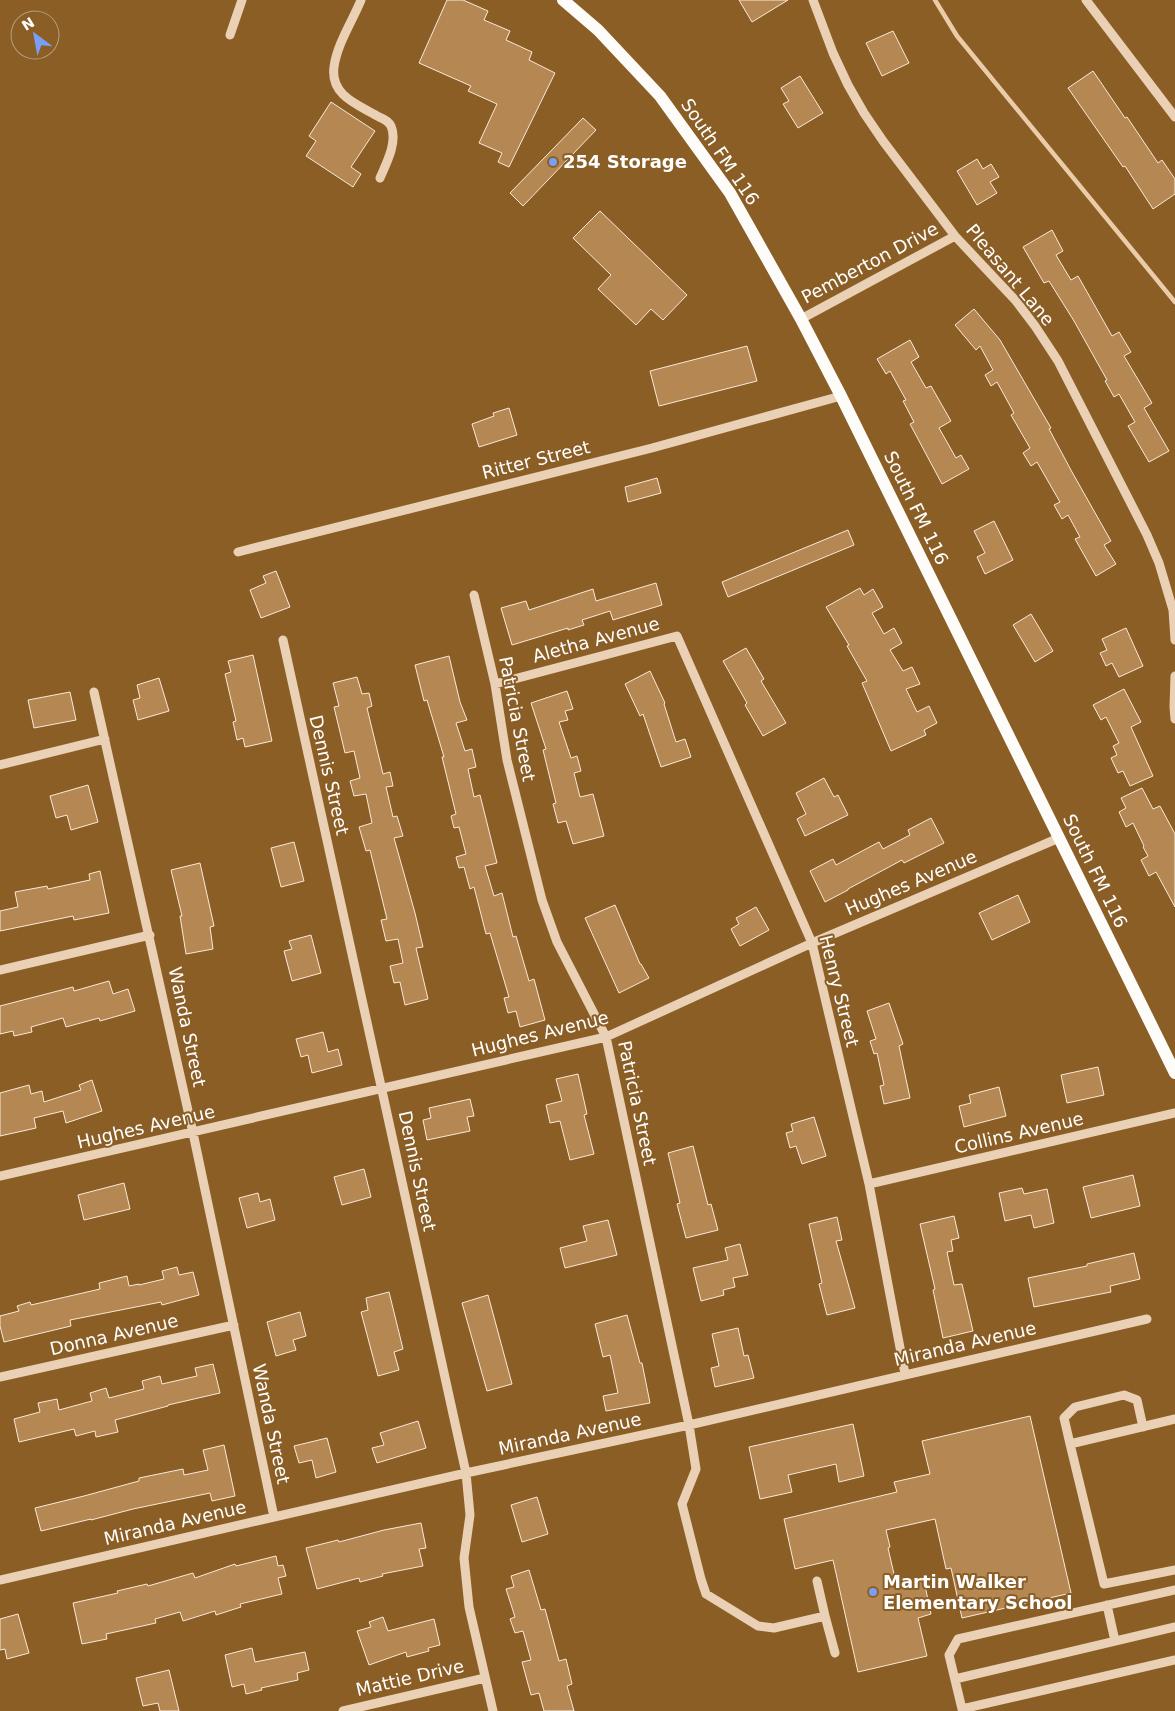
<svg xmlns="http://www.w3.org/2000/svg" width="1175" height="1711" font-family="'DejaVu Sans',sans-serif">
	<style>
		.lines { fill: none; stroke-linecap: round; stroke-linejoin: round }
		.stream { stroke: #ebcca9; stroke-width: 4.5 }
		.building { fill: #b48753; stroke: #f8ead9 }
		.minor { stroke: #ead1b5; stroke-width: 9 }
		.major { stroke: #fefcf8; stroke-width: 12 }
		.poi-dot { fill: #7a9ef3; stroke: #8b5e26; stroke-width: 2 }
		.labels { text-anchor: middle; stroke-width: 4; stroke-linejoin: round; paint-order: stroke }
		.street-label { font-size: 18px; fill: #fff; stroke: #8b5e26 }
		.poi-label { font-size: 18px; font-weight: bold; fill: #fff; stroke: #8b5e26; text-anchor: start }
	</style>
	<rect width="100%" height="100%" fill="#8b5e26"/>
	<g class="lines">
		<path class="stream" d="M935,0l22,36 218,266"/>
	</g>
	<path class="building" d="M447,0h16l25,11 -4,9 26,11 -4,9 26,12 -3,8 26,13 -46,94 -11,-5 4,-9 -23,-10 18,-39 -29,-13 3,-5 -52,-23z
		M739,0h49l-36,22z
		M893,31l16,32 -27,13 -16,-33z
		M1093,71l32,47 2,-1 31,46 4,-3 13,19v15l-22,15 -28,-43 -2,1 -55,-79z
		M800,76l23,37 -25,15 -15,-24 6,-3 -8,-13z
		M331,102l44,29 -24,36 10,7 -8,13 -47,-31 10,-15 -7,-5z
		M583,118l13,12 -73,76 -13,-13z
		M977,159l6,10 8,-5 8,13 -9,5 7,11 -20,12 -20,-34z
		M600,211l87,84 -24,25 -12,-11 -15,16 -38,-36 13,-14 -38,-37z
		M1052,230l11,21 -7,4 15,25 7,-4 34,60 7,-4 12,20 -7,4 28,47 -8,5 25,43 -20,11 -21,-36 7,-4 -16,-28 -5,3 -9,-16 2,-1 -33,-59 -25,-40 -5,2 -21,-36z
		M974,309l26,31 51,88 -2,1 23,43 39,69 -7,4 12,19 -20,12 -21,-37 5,-2 -12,-22 -6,4 -8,-14 6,-3 -23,-40 -6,4 -8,-13 7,-5 -19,-33 3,-2 -17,-31 -6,4 -6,-11 8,-5 -13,-24 -4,4 -21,-25z
		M910,340l9,17 -8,5 15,26 5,-2 20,35 -12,7 17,30 5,-3 8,14 -27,15 -32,-60 4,-2 -11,-21 3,-1 -16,-29 -4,3 -9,-15z
		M747,346l10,35 -98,25 -9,-35z
		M509,408l8,27 -38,12 -7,-23 22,-8 -1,-3z
		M657,478l4,15 -33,9 -3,-15z
		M994,521l19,39 -28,14 -8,-17 8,-4 -11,-22z
		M848,530l6,15 -126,52 -6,-15z
		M276,571l14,36 -29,11 -11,-28 16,-7 -3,-7z
		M656,583l6,22 -49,15 -3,-9 -28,9 2,5 -16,5v-2l-56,17 -11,-37 25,-7 3,9 64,-21 3,12z
		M860,588l4,7 9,-6 10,18 -11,6 12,21 10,-6 8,15 -12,7 13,21 9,-4 8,17 -14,5 11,23 12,-6 8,17 -13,7 2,5 -35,16 -29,-68 5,-2 -20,-35 2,-1 -23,-38z
		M1031,614l22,37 -18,11 -22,-37z
		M1126,628l17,38 -24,11 -7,-14 -6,3 -6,-13 7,-3 -5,-11z
		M746,648l18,31 -3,2 25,42 -23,13 -18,-31 2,-2 -24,-42z
		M253,655l19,86 -27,6 -2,-9 -6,2 -4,-18 3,-1 -11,-47 6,-2 -3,-11z
		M449,656l11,46 7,18 -11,3 9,28 7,-2 4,18 -8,2 6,28 6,-2 17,68 -12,3 9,30 8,-3 11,44 3,-1 13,45 5,-2 11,41 -25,7 -4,-16 -8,2 -4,-15 5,-1 -19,-64 -4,1 -12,-47 -4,2 -6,-22 -5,1 -3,-11 10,-3 -7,-27 -5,1 -3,-12 5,-2 -14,-57h2l-17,-57 -3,1 -9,-36z
		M650,671l15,32 -1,1 12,38 9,-3 6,18 -30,10 -18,-53 -3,2 -15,-32z
		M357,677l5,17 7,-1 3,13 -5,2 16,66 7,-2 3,14 -7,1 7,30 4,-1 6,20 -9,2 21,75 8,34 -7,1 12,51 -23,6 -5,-23 -6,1 -4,-17 13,-3 -5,-24 -12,2 -5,-21 6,-1 -17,-69 -4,1 -7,-24 13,-4 -6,-29 -12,2 -4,-15 10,-3 -6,-27 -9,2 -11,-46 5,-1 -6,-23z
		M159,678l10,33 -31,9 -5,-20 7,-2 -3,-13z
		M1124,689l17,33 -10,5 22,49 -23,10 -7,-15 -5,2 -7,-15 6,-3 -4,-9 6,-3 -13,-26 -5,3 -8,-15z
		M567,691l6,18 -8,2 3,9 -9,2 12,36 6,-2 4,15 -7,2 6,24 13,-3 11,42 -31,8 -7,-23 -8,2 -5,-19 3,-1 -13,-53 3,-1 -15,-46z
		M70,692l6,28 -42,8 -6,-28z
		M824,778l10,19 4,-2 10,20 -43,21 -8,-17 9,-5 -10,-21z
		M88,785l10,37 -27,8 -4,-15 -11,3 -6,-22z
		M1142,788l11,21 7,-3 15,28v73l-19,-35 -7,4 -8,-16 7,-4 -5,-9 1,-1 -11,-23 -7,4 -7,-15 7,-4 -5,-10z
		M931,818l13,25 -40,20 -2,-3 -54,29v1l-23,12 -15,-31 23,-12 3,6 43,-23 4,7 27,-14 -2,-5z
		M294,842l10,39 -23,6 -10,-39z
		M200,863l14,63 -4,1 3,22 -27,5 -6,-38h2l-11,-46z
		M100,871l9,42 -35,7 -1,-4 -73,15v-20l18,-4 -3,-15 32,-6 1,3 42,-9 -1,-6z
		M1018,895l12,27 -38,18 -13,-27z
		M615,905l25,59h1l8,14 -30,15 -34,-75z
		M756,907l13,23 -29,16 -9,-17 8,-5 -3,-6z
		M311,935l10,38 -29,8 -8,-30 8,-2 -3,-8z
		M109,981l4,13 15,-5 7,22 -35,10 -1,-3 -33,9 -3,-9 -32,9 1,5 -18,4 -1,-5 -13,3v-28l73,-19 1,4z
		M889,1003l14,41 -4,2 11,52 -26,6 -4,-18 4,-1 -7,-32 -3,1 -4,-13 6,-2 -9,-28z
		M323,1032l5,20 10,-3 4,16 -30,8 -4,-18 -7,2 -5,-18z
		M1098,1067l6,28 -37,8 -6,-28z
		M578,1074l9,40 -3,1 10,39 -24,6 -10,-39 -10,2 -4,-18 16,-4 -6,-22z
		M92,1080l10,31 -36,12 -3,-12 -29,7 2,10 -36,8v-43l29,-8 2,9 11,-3 2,11 37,-12 -2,-5z
		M999,1087l7,29 -42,11 -5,-21 12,-3 -2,-8z
		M470,1099l4,17 -7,1 3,14 -43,9 -4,-20 8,-2 -2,-10z
		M814,1117l12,39 -24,8 -6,-18 -6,2 -4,-15 7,-2 -2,-7z
		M693,1146l15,59 3,-1 7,26 -32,8 -9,-34 3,-1 -12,-50z
		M364,1169l7,28 -29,8 -8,-28z
		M1133,1175l7,31 -49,12 -8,-31z
		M124,1183l6,26 -46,11 -6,-25z
		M1022,1188l2,6 23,-5 7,34 -20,5 -3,-13 -26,6 -6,-28z
		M258,1193l2,9 10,-3 5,21 -28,8 -8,-30z
		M954,1216l5,22 -8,2 2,11 -6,1 7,33 8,-1 11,47 -30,7 -10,-48 2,-1 -15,-65z
		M837,1217l5,23 -6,1 19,67 -28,7 -8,-31 3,-1 -13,-59z
		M608,1220l9,35 -52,13 -5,-20 27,-7 -4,-15z
		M740,1244l8,31 -15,3 2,9 -12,3 1,5 -23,6 -8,-33 35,-8 -3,-12z
		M1134,1253l6,26 -30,7 1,6 -77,15 -6,-29 59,-12v-2z
		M177,1267l2,8 14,-3 6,23 -37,10 -1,-3 -91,18 1,6 -67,16 -4,-16v-10l19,-5 -2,-5 13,-4 1,3 69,-16 -1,-6 28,-7 2,10 10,-2v1l25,-6 -2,-8z
		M389,1292l14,57 -9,3 5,18 -21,6 -17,-64 7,-2 -2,-12z
		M488,1295l24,89 -25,7 -25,-88z
		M300,1312l6,24 -13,4 3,10 -20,6 -9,-34z
		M627,1315l13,48h2l8,40 -44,8 -3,-15 15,-3 -8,-38 -7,2 -8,-33z
		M738,1328l6,28 4,-1 6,23 -39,9 -4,-19 8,-2 -7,-32z
		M213,1364l7,29 -52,12v1l-53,14 3,12 -22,5 -1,-6 -19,5 -2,-7 -55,13 -5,-23 26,-7 -2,-9 19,-4 2,11 33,-9 -2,-8 16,-5 3,10 35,-9 -2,-8 18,-5 2,8 35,-8 -2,-8z
		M1030,1416l41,177 -109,25 -11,-50 -5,1 -11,-50 -49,11 4,17 -2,1 9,39 27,-6 7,33 -13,4 9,38 -69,16 -25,-112 -38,9 -11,-50 113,-27 -3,-10 36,-8 -8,-33z
		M418,1421l8,27 -49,15 -5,-15 12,-3 -4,-12z
		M853,1424l11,52 -25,6 -3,-18 -48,11 4,17 -32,7 -11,-52z
		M327,1438l9,34 -20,6 -4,-18 -13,3 -5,-17z
		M224,1445l11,51 -23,5 -2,-8 -77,16 -42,11v-1l-50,12 -6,-23 49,-12 55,-15v-3l44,-9 1,6 24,-5 -5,-20z
		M537,1497l11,37 -26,8 -11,-37z
		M421,1523l5,25 -7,1 4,17 -41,8 1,2 -23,6 -1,-4 -42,11 -11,-41 32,-8 1,2 45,-12z
		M276,1556l2,10 5,-1 3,11 -8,2 4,16 -42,10 1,3 -25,8 -1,-4 -32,10 -3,-9 -25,7 1,4 -50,11 1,5 -25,5 -9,-41 45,-10 -1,-2 30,-7 1,2 45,-13 2,5 40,-14 1,2z
		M529,1570l12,40 4,-1 14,52 7,-2 6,25 -5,2 7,25h-30l-5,-18 -8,2 -9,-33 9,-2 -8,-29 -8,2 -5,-14 5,-2 -9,-28 8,-2 -3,-11z
		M18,1614l11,39 -22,6 -2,-10 -5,1v-31z
		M383,1617l5,14 46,-12 6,26 -12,3 1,3 -22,6 -1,-5 -37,13 -12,-34 14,-4 -2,-5z
		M252,1648l3,14 50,-10 4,18 -12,3 1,7 -37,8 1,2 -16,4 -2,-10 -12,3 -7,-32z
		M169,1670l10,41h-19l-2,-8 -15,3 -7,-28z"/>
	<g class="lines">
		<path class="minor" d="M361,0c-9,22 -24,44 -27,67 -4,29 25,38 45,50 5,2 10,5 12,9 7,16 -5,38 -11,52
			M813,0l20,53 15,32 16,28 19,28 72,95 61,65 19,25 23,35 89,174 12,28 14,47 2,30
			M1086,0l89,117
			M230,35l12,-35
			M801,319l154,-83
			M238,552l414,-104 189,-52
			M474,595l21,89 12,76 35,140 15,42 49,95 83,388 7,44 -14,35 19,75 5,15 52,32 16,2 51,-12 -8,-35
			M283,640l183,833 4,42 -6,43 5,49 24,104
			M1175,676l-1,31 1,12
			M495,684l182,-48 135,307 57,241 36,190
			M94,692l99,441 81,384
			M0,765l105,-26
			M0,970l150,-35
			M0,1176l606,-139 206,-94 247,-105
			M869,1184l306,-71
			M0,1377l234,-52
			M1175,1419l-105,25 34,140 71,-14
			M1070,1444l-6,-26 11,-11 49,-12 13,5 6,27
			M0,1580l466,-107 223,-48 458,-106
			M1175,1590l-217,49 -9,16 13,54 213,-49
			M1107,1605l8,36
			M825,1616l10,37
			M955,1679l220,-52
			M343,1711l142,-33"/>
		<path class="major" d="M563,0l35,30 62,66 70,97 71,126 40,77 334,677"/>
	</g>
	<g class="poi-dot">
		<circle cx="553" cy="162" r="5"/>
		<circle cx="873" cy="1592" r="5"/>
	</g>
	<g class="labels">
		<g class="street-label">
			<text transform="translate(720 152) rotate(56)" y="6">South FM 116</text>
			<text transform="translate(870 263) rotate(-28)" y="6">Pemberton Drive</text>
			<text transform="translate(1010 275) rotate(50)" y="6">Pleasant Lane</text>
			<text transform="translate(536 460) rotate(-14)" y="6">Ritter Street</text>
			<text transform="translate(916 508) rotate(64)" y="6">South FM 116</text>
			<text transform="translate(596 640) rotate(-15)" y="6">Aletha Avenue</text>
			<text transform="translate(517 719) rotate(79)" y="6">Patricia Street</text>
			<text transform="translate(329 775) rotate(77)" y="6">Dennis Street</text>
			<text transform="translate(1095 871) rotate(64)" y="6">South FM 116</text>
			<text transform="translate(911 883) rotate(-23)" y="6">Hughes Avenue</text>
			<text transform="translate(839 991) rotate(76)" y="6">Henry Street</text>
			<text transform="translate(187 1027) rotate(78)" y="6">Wanda Street</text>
			<text transform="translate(540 1034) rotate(-14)" y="6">Hughes Avenue</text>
			<text transform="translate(637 1103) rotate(78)" y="6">Patricia Street</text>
			<text transform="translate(146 1127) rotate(-13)" y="6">Hughes Avenue</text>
			<text transform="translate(1019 1133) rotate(-13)" y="6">Collins Avenue</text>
			<text transform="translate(417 1171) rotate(78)" y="6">Dennis Street</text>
			<text transform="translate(114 1335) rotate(-13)" y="6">Donna Avenue</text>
			<text transform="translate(965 1344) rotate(-13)" y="6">Miranda Avenue</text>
			<text transform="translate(271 1424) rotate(78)" y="6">Wanda Street</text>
			<text transform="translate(570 1434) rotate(-12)" y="6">Miranda Avenue</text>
			<text transform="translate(175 1523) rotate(-13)" y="6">Miranda Avenue</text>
			<text transform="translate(410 1678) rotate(-13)" y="6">Mattie Drive</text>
		</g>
		<g class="poi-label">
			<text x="563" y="168">254 Storage</text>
			<text x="883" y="1588">Martin Walker<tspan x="883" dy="21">Elementary School</tspan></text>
		</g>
	</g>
	<g transform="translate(35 35) rotate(328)"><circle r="24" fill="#8b5e26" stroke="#b99e7d"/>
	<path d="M0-4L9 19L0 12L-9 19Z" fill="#7a9ef3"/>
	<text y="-8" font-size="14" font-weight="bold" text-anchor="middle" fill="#ffffff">N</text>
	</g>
</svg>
